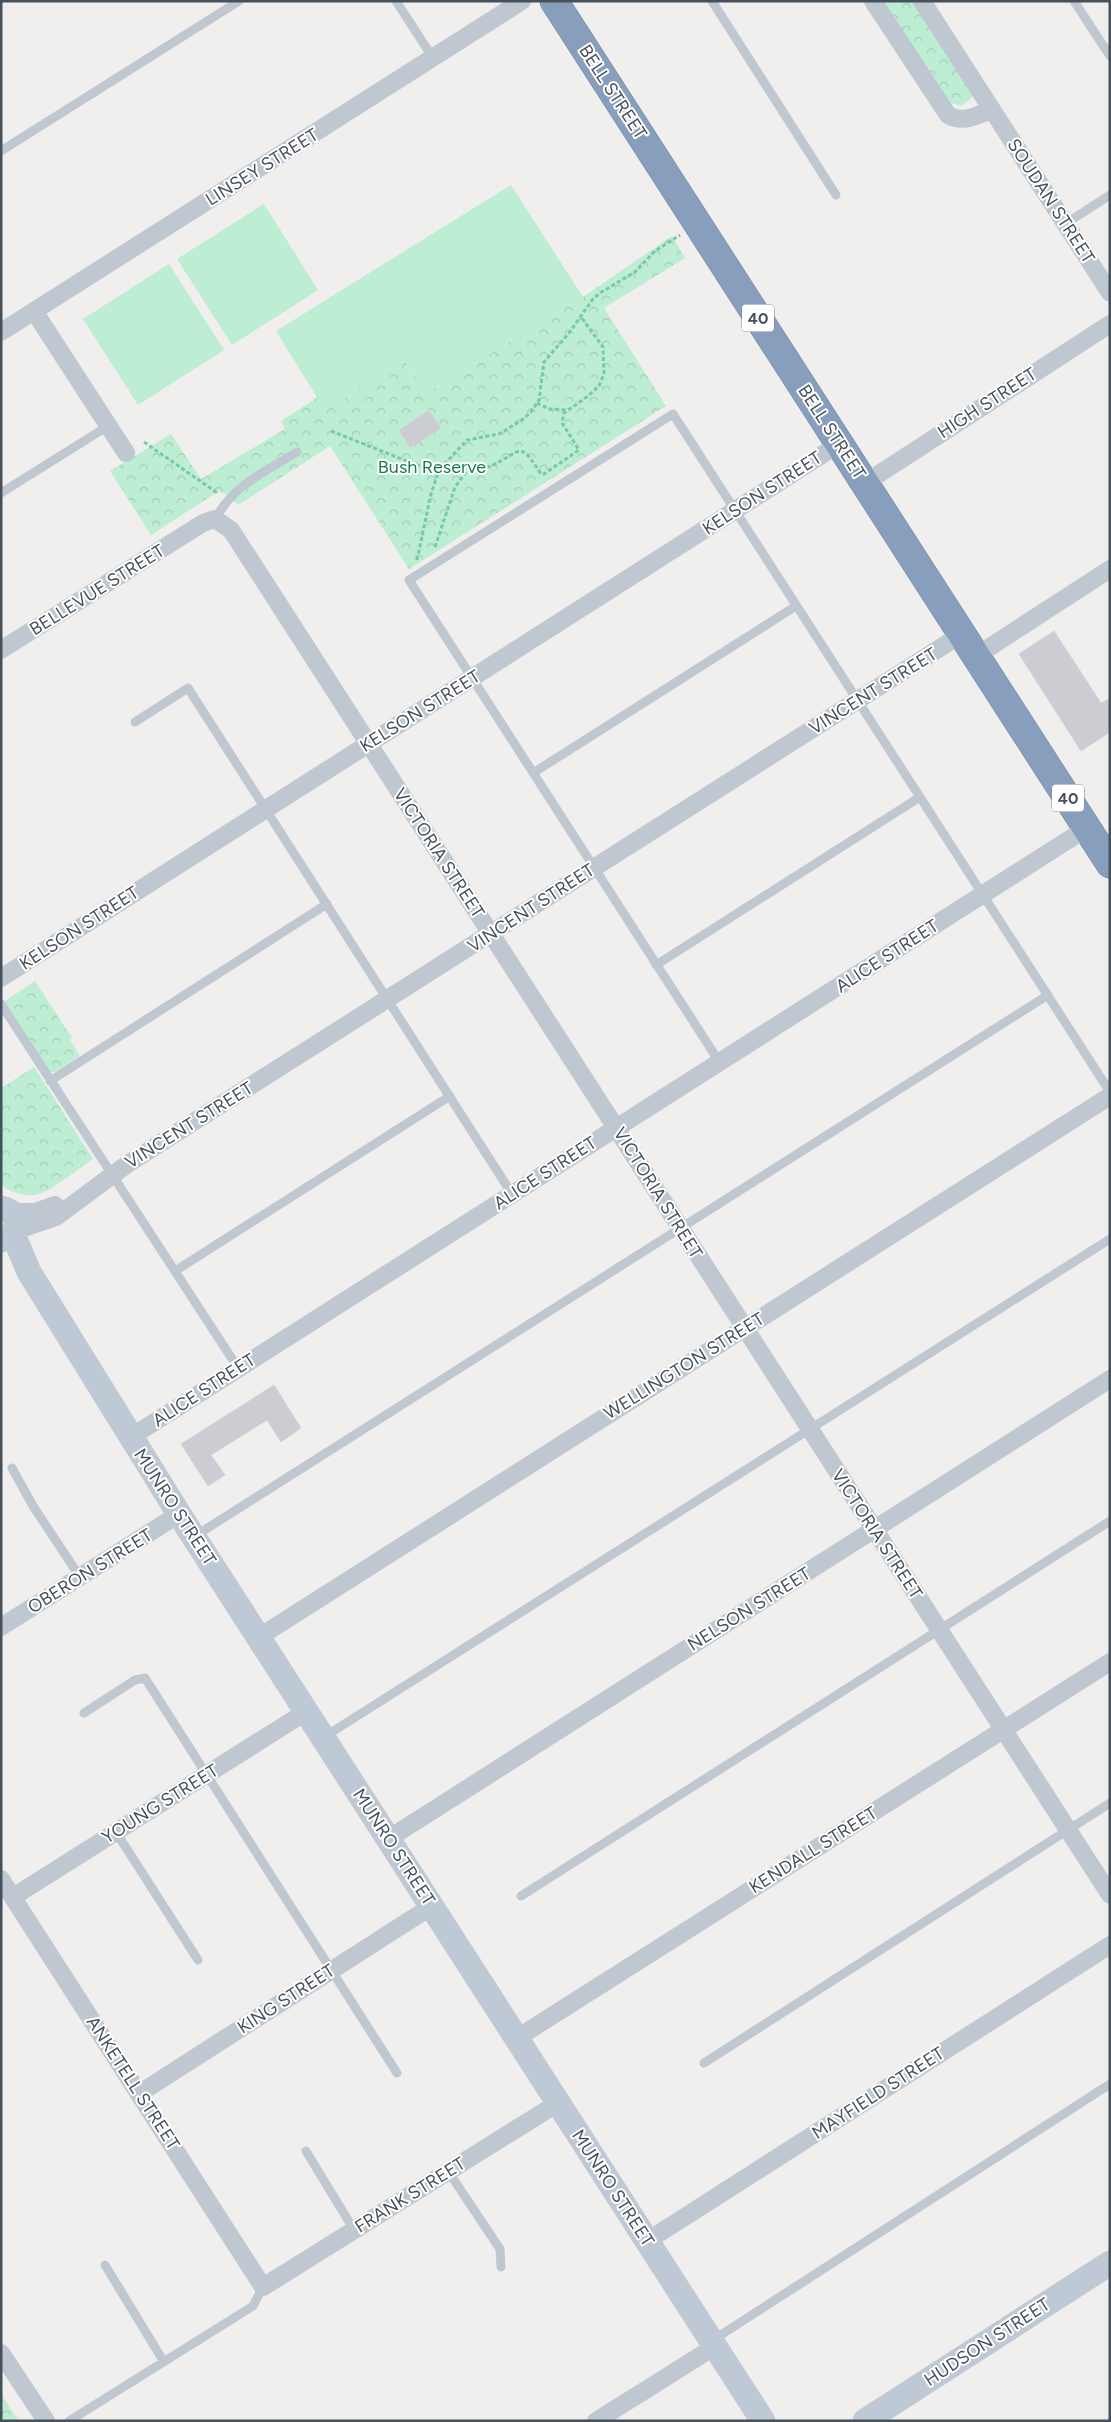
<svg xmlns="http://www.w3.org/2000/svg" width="1111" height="2422" font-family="Figtree,sans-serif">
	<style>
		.grass { fill: #bdedd2 }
		.park { fill: url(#park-crowns) }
		.building { fill: #cbcdd3; stroke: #d2d4d9 }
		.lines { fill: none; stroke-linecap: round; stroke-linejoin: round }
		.highway-casing { stroke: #728aa7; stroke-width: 29 }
		.path { stroke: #76caa4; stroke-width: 3; stroke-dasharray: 4 2.5; stroke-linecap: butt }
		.lane { stroke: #bfc8d0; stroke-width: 9 }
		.street { stroke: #bfc8d0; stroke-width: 18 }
		.secondary { stroke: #bfc9d5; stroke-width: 25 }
		.highway { stroke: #879fbc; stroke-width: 28 }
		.labels { text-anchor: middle; stroke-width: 4; stroke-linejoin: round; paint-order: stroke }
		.shield { fill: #fff; stroke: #7e858c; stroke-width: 1 }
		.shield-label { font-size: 16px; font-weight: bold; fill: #47515b }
		.street-label { font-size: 18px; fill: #47515b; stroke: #fff }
		.park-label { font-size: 18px; fill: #197a4e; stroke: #fff }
	</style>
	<defs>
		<pattern id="park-crowns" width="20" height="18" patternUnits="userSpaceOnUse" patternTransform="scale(1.25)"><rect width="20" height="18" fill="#bdedd2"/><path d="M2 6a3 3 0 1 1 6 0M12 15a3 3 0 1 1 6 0" fill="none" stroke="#a4cdb7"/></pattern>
	</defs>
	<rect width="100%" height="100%" fill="#f1eeee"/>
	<path class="grass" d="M511,185l72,112 -157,96 -22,-33 -79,50 -49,-79z
		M264,204l54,86 -86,55 -55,-86z
		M169,264l55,86 -86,55 -55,-86z"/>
	<path class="park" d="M882,1h32l60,95 -13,10 -10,-3z
		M672,236l13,22 -81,50 62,98 -257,163 -79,-123 -92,59 -7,-8 -12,-6 -68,44 -41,-64 61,-37 30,45 84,-50 -4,-8 37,-24 7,13 79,-50 22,33 157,-96z
		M35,981l37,57 -2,2 10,16 -25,16h-6l-44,-71z
		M34,1067l59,92c-11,8 -43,32 -54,35 -12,4 -28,-2 -38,-9v-97z
		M1,2394l18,27h-18z"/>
	<path class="building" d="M429,410l12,18 -31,20 -11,-18z
		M1054,631l47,72 9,-5v34l-29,19 -62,-97z
		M274,1385l27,43 -20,14 -14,-22 -56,35 14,20 -17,11 -27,-42z"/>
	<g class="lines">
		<defs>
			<path id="highway" d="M554,1l556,863"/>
		</defs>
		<use href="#highway" class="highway-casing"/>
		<path class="path" d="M537,403l12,6 18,1
			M331,431l101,40 7,-1 28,-30 32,-6 23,-14 9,-8 8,-12 5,-38 25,-29 24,-34 7,-6 35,-21 20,-21 25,-16
			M144,442l72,50 2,-1
			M435,547l20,-60 14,-19c8,-1 16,1 24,-3 29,-14 26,-26 48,9h3l35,-24 -17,-27 2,-10 24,-17 11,-10 5,-12 -1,-27 -22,-30
			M417,560l14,-66 8,-24"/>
		<path class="lane" d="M396,1l37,57
			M712,1l124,194
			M1074,1l36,55
			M1,151l238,-150
			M1065,224l45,-29
			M1,493l107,-67
			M215,519c20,-35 48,-46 82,-67
			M135,722l53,-34 324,506
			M533,773l263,-167
			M656,965l264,-168
			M1,1004l237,364
			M720,1063l-311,-483 264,-166 437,678
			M50,1081l277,-177
			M175,1271l275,-175
			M12,1468l21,38 47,71
			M195,1536l853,-541
			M84,1713l51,-33 10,-2 252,395
			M324,1737l786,-498
			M116,1832l82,128
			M521,1896l589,-375
			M704,2063l406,-260
			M306,2151l48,79
			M448,2171l52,78 1,18
			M105,2265l59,97
			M713,2340l397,-256
			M69,2421l184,-115 10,-19"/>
		<path class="street" d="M873,1l75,114c15,9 29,0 44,-5
			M922,1l188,292
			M34,311l92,142
			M1,332l521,-331
			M865,483l245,-159
			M1,650l202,-127 12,-4 16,11 879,1365
			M976,656l134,-87
			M1,978l838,-534
			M11,1212h24l20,-7
			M15,1231l41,-14 70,-52 836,-531
			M131,1437l956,-609
			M1,1627l178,-113
			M259,1637l851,-541
			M388,1839l722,-460
			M1,1879l262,408 295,-184
			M13,1897l294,-186
			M517,2038l593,-376
			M140,2093l292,-187
			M647,2241l463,-296
			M1,2353l45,68
			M596,2421l118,-74"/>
		<path class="secondary" d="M1,1208c14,3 19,14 12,26l-12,6
			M13,1234l16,38 150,242 584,907
			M865,2421l245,-158"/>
		<use href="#highway" class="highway"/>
	</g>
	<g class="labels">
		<g class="shield">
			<rect x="742" y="304.5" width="32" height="27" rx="4"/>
			<rect x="1052" y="784.5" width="32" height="27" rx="4"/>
		</g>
		<g class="shield-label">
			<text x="758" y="324">40</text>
			<text x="1068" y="804">40</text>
		</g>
		<g class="street-label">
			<text transform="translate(613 92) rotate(57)" y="6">BELL STREET</text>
			<text transform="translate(262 167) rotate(-32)" y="6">LINSEY STREET</text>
			<text transform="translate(1051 201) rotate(57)" y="6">SOUDAN STREET</text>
			<text transform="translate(987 403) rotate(-33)" y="6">HIGH STREET</text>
			<text transform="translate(832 432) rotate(57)" y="6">BELL STREET</text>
			<text transform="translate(762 493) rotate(-33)" y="6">KELSON STREET</text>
			<text transform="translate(97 590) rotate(-32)" y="6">BELLEVUE STREET</text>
			<text transform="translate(873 691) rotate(-32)" y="6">VINCENT STREET</text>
			<text transform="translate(420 711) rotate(-32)" y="6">KELSON STREET</text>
			<text transform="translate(439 853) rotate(57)" y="6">VICTORIA STREET</text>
			<text transform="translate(531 908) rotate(-33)" y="6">VINCENT STREET</text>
			<text transform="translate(79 928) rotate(-33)" y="6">KELSON STREET</text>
			<text transform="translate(887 956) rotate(-33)" y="6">ALICE STREET</text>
			<text transform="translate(189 1125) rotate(-32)" y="6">VINCENT STREET</text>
			<text transform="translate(545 1173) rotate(-33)" y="6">ALICE STREET</text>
			<text transform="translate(658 1193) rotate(58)" y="6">VICTORIA STREET</text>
			<text transform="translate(684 1366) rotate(-32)" y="6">WELLINGTON STREET</text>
			<text transform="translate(204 1390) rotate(-33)" y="6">ALICE STREET</text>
			<text transform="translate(175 1507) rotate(57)" y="6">MUNRO STREET</text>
			<text transform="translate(877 1534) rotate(57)" y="6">VICTORIA STREET</text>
			<text transform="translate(90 1571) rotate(-32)" y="6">OBERON STREET</text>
			<text transform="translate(749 1609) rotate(-32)" y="6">NELSON STREET</text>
			<text transform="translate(160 1804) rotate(-32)" y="6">YOUNG STREET</text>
			<text transform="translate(394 1847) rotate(57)" y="6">MUNRO STREET</text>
			<text transform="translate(813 1850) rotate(-32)" y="6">KENDALL STREET</text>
			<text transform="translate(286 1999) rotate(-33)" y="6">KING STREET</text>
			<text transform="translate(133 2083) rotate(57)" y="6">ANKETELL STREET</text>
			<text transform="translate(878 2093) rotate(-33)" y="6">MAYFIELD STREET</text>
			<text transform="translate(613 2188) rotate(57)" y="6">MUNRO STREET</text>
			<text transform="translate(410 2195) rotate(-32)" y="6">FRANK STREET</text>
			<text transform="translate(987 2342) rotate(-33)" y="6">HUDSON STREET</text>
		</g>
		<g class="park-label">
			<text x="432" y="473">Bush Reserve</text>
		</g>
	</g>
	<rect width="1111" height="2422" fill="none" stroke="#47515b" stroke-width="5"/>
</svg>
